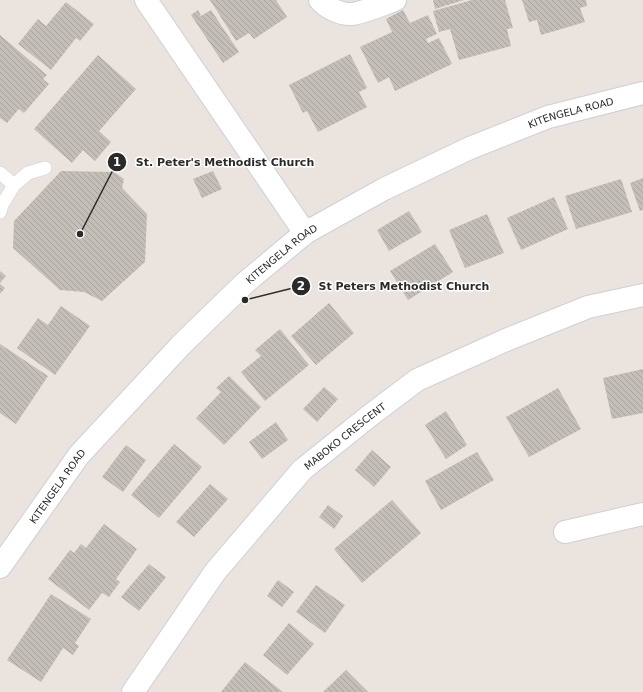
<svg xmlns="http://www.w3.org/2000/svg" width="643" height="692" font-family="'DejaVu Sans',sans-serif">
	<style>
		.building { fill: url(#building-back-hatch) }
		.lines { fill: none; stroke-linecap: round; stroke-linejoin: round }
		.service-casing { stroke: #cbd0db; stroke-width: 14 }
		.minor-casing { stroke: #cbd0db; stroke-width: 24 }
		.service { stroke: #fff; stroke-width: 13 }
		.minor { stroke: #fff; stroke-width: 22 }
		.labels { text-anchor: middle; stroke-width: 3; stroke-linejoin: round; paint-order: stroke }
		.street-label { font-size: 10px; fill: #2a2a2a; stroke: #fff }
		.leader { fill: none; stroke: #2a2a2a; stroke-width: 1.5 }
		.callout-dot { fill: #2a2a2a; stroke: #fff; stroke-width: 1.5 }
		.mark-label { font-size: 12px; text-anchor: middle; font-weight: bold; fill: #fff }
		.callout-label { font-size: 11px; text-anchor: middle; font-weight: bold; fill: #2a2a2a; stroke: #fff; stroke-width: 3; stroke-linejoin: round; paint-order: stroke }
	</style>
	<defs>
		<pattern id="building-back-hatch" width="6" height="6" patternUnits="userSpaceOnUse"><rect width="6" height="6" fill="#c4beb8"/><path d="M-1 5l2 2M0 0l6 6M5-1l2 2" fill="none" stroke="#a9a39e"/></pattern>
	</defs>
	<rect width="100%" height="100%" fill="#ebe3dd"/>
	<path class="building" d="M210,0h66l11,17 -33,22 -5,-6 -13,8z
		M433,0h31l-29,9z
		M472,0h33l8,28 -6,1 4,17 -52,14 -9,-31 -11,3 -6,-21z
		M522,0h64l1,6 -7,2 5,14 -44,13 -4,-15 -8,2z
		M66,2l28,22 -14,17 -4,-3 -25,32 -33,-26 20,-25 8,7z
		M198,10l3,6 10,-6 28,42 -16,11 -32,-48z
		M403,10l7,13 18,-8 9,19 -11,5 2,4 11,-5 13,26 -57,27 -6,-14 -11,6 -18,-36 32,-15 -6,-13z
		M0,35l47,40 -4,4 6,5 -25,29 -5,-4 -12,14 -7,-5z
		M350,54l17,34 -8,4 8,15 -49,25 -11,-21 -4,2 -14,-28z
		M98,55l38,34 -37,42 12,11 -16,19 -12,-11 -11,13 -38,-34z
		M61,171l53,1 10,7 -2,9 25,26 -2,48 -43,39 -18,-9 -24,-2 -47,-42 1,-27z
		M213,171l9,18 -20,9 -9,-19z
		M643,178v32l-3,1 -10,-28z
		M621,179l11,33 -56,17 -11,-33z
		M554,197l14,32 -47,21 -14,-32z
		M409,211l13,21 -33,19 -12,-21z
		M487,214l17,39 -39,15 -16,-38z
		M435,244l18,28 -45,28 -18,-29z
		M0,271l6,5 -6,7z
		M0,284l5,4 -5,6z
		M329,303l25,30 -38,32 -25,-29z
		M61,306l29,20 -35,49 -38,-27 21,-30 10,7z
		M280,329l29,36 -44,36 -24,-29 20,-16 -6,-6z
		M0,344l48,32 -32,48 -16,-11z
		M643,369v44l-31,6 -9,-41z
		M229,376l32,31 -37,38 -28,-27 25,-26 -5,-4z
		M324,387l14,12 -21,23 -14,-13z
		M558,388l23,41 -52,28 -23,-40z
		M446,411l21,34 -21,14 -21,-34z
		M276,422l12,18 -26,19 -13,-17z
		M174,444l28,23 -43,51 -28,-23z
		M126,445l20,15 -23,32 -21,-15z
		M372,450l19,17 -17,20 -19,-17z
		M477,452l17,28 -53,30 -16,-29z
		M210,484l18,15 -34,38 -18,-15z
		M392,500l29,33 -59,50 -28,-34z
		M328,505l15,11 -9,13 -15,-12z
		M104,524l33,25 -21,30 4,3 -11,15 -7,-4 -13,17 -41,-31 22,-29 4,3 7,-9 5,4z
		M149,564l17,13 -27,34 -18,-14z
		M278,580l16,12 -12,15 -15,-11z
		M316,585l29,20 -20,28 -29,-21z
		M51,594l40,25 -16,24 4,3 -6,9 -10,-7 -22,34 -34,-22z
		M289,623l25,21 -27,31 -24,-20z
		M245,662l38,30h-62z
		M346,670l22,22h-45z"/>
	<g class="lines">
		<defs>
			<path id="service" d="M0,173l14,12 -12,20 -2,7
				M14,185l14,-12 17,-5"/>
			<g id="minor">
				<path d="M146,0l159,233"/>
				<path d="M320,0c6,8 22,15 32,14 14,-2 29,-9 43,-14"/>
				<path d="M565,532l78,-18"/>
				<path id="s1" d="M0,567l79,-112 103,-111 63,-61 60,-50 79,-44 86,-41 78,-31 95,-24"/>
				<path id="s2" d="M133,692l82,-120 87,-102 66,-53 49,-37 89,-40 82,-33 55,-12"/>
			</g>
		</defs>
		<use href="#service" class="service-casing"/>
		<use href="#minor" class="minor-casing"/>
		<use href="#service" class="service"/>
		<use href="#minor" class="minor"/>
	</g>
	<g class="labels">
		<g class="street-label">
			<text dy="4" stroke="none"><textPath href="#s1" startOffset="747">KITENGELA ROAD</textPath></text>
			<text dy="4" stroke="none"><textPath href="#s1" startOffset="423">KITENGELA ROAD</textPath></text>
			<text dy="4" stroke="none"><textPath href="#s2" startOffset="334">MABOKO CRESCENT</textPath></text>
			<text dy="4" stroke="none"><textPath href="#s1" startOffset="99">KITENGELA ROAD</textPath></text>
		</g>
	</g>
	<path class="leader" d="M80 234L117 162M245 300L301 286"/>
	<g class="callout-dot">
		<circle cx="80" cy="234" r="4"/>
		<circle cx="245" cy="300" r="4"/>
		<circle cx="117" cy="162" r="10"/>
		<circle cx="301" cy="286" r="10"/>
	</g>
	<g class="mark-label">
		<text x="117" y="166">1</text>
		<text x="301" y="290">2</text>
	</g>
	<g class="callout-label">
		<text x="225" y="166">St. Peter's Methodist Church</text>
		<text x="404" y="290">St Peters Methodist Church</text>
	</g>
</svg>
